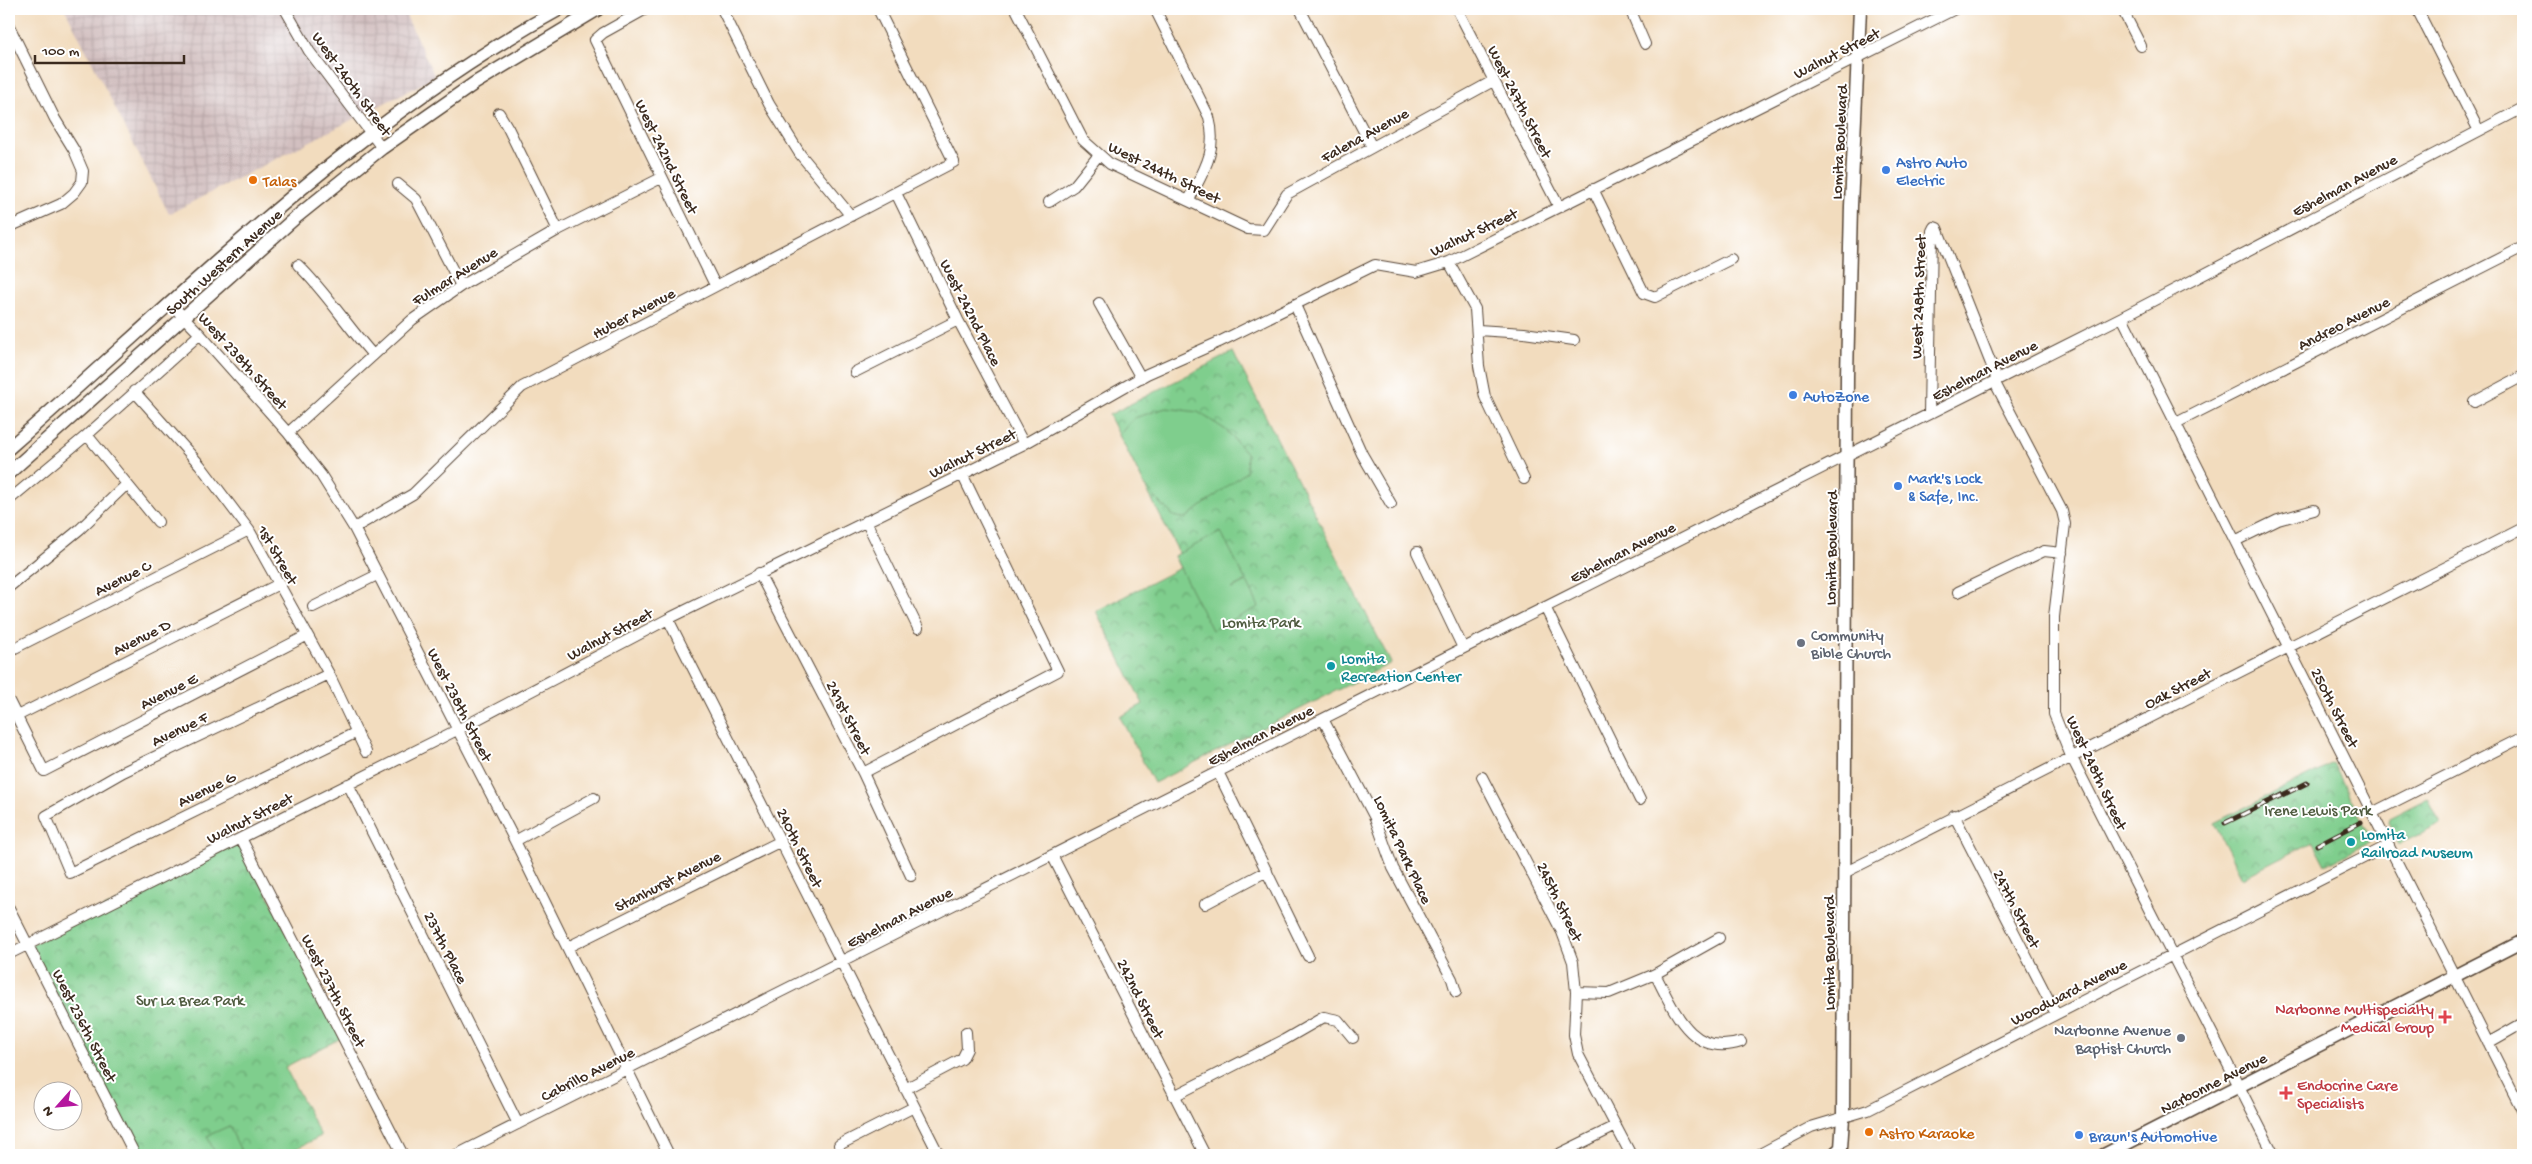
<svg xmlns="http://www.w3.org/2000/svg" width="2532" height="1164" font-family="'Gochi Hand',sans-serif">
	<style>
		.industrial { fill: url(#industrial-grid) }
		.park { fill: url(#park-crowns); stroke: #5d7c56 }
		.pitch { fill: #7fce8d; stroke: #5d7c56 }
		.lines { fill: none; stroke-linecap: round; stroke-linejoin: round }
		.minor-casing { stroke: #564536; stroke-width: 12 }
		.major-casing { stroke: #564536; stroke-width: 15 }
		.minor { stroke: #fff; stroke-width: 10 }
		.major { stroke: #fff; stroke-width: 12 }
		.rail-casing { stroke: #3b2a1e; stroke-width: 5 }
		.rail { stroke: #fff; stroke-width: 3; stroke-dasharray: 9; stroke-linecap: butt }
		.shop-dot { fill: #3f7fe0; stroke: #fff; stroke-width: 2 }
		.food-dot { fill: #e8710a; stroke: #fff; stroke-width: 2 }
		.worship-dot { fill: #6b7280; stroke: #fff; stroke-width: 2 }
		.culture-dot { fill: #0f9aa8; stroke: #fff; stroke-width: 2 }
		.health-dot { fill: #e0444e; stroke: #fff; stroke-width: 2 }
		.labels { text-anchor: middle; stroke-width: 4; stroke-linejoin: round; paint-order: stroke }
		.street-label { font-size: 16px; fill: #3b2a1e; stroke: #fff }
		.shop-label { font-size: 16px; fill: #366cbe; stroke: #fff; text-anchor: start }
		.food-label { font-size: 16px; fill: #c56008; stroke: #fff; text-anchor: start }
		.park-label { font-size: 16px; fill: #4f5b3f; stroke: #fff }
		.worship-label { font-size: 16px; fill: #5b616d; stroke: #fff; text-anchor: start }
		.culture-label { font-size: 16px; fill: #0d838f; stroke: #fff; text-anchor: start }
		.health-label { font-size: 16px; fill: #be3a42; stroke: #fff; text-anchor: end }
	</style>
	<defs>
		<pattern id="industrial-grid" width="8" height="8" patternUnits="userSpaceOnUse" patternTransform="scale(1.25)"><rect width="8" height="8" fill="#d2bfc0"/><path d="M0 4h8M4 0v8" fill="none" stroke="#b5a4a5"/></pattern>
		<pattern id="park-crowns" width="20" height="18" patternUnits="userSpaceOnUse" patternTransform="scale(1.25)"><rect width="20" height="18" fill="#7fce8d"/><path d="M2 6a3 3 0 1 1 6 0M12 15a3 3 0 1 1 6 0" fill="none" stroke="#69a773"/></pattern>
	</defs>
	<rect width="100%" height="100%" fill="#fff"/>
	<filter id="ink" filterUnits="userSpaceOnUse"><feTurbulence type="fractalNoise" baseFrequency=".02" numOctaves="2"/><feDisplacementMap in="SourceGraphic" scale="10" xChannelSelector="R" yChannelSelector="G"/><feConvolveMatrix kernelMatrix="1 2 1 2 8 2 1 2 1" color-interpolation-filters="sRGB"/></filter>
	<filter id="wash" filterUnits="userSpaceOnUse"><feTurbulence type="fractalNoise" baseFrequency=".0096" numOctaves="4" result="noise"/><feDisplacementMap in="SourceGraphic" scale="20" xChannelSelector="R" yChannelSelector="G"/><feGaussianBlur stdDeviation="1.12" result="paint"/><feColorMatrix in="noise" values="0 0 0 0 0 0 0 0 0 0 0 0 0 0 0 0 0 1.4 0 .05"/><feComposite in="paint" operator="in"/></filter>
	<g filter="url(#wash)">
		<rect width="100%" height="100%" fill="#f2dcbe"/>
		<path class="industrial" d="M65,9h338l32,68 -266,137z"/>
		<path class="park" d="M1233,352l158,311 -237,120 -34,-66 23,-13 -47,-93 84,-43 -6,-12 5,-3 -70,-138z
			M2333,763l36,72v8l-44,22 -12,-23 -71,36 -28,-55z
			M2428,798l13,26 -42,21 -11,-23 1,-4z
			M240,840l101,198 -56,29 36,69 -37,19h-147l-106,-210z"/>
		<path class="pitch" d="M1166,408l32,4 28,18 21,24 -1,18 -61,47 -12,-3 -7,-9 -2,1 -20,-24 -25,-49 15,-17z
			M1221,532l25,49 -15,8 16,-7 12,25 -47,23 -38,-74z
			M229,1126l14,29h-27l-9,-19z"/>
	</g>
	<g filter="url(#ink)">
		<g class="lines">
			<defs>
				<path id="minor" d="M285,9l24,42 73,97
					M646,9l-43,24 -8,7 120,245
					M722,9l47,95 31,50 51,62
					M1016,9l67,131 27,24 138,65 16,1 23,-36 206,-113
					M1155,9l54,108c9,34 -5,53 -20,83
					M1300,9l72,138
					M1457,9l102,198
					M1630,9l15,35
					M2122,9l19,37
					M2417,9l62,122
					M9,26l46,93 19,31 9,21 -1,11 -8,11 -13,11 -52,23
					M499,113l9,15 50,102
					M398,184l18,15 45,87
					M1593,189l51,104 11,4 76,-38
					M896,193l62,127 66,124
					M1049,202l25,-16 24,-30
					M1449,262l26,47 4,57 6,31 39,82
					M298,265c28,27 49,61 75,90
					M170,303l30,31 88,99 33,42 33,53 161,313 154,314
					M1099,303l42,75
					M1295,305l67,149 29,50
					M2122,317l401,795
					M1478,330l46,3 50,7
					M855,372l103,-52
					M1994,381l68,130 3,13 -11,93v97l17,42 203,399
					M134,391l66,74 49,65 80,144 37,78
					M2474,402l49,-26
					M1929,414l3,-183 2,-4 3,1 60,151
					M2176,423l347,-176
					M288,433l124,-113 49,-34 97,-56 103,-52
					M87,435l71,87
					M9,500l78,-65 113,-101
					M866,521l52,107
					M354,528l59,-34 109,-107 432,-225 -76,-153
					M2235,541l43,-21 36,-10
					M1417,552l46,96
					M759,573l104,200 48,103
					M9,587l71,-58 47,-45
					M1958,592l86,-41 18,2
					M313,607l64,-32
					M1545,607l95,193
					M668,619l271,536
					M9,651l240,-121
					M329,674l-206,98 -77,44 24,57 287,-141
					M9,701l35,70 262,-135
					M17,716l262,-132
					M1323,719l52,99 18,50 59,111 4,13
					M1218,772l90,184
					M863,773l195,-102 -96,-197
					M1482,777l80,155 11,30 3,30 -2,43 4,19 53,101
					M348,784l170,340
					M2372,813l151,-76
					M1954,815l102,199
					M241,838l162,317
					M515,841l79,-43
					M1052,855l153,300
					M1844,873l679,-345
					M1205,904l62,-33
					M9,908l126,247
					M568,947l213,-106
					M9,954l448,-224 211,-111 356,-175 123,-70 72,-32 156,-77 41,7 33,-10 506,-253
					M1655,974c19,36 36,84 86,68
					M1576,992l33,1 46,-19 64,-36
					M2488,1043l35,-20
					M905,1089l57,-30 5,-10 -1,-17
					M1174,1096l110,-56 40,-23 14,3 15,18
					M839,1145l75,-38
					M456,1155l1666,-838 401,-209
					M1557,1155l59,-29
					M1758,1155l53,-28 57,-17 521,-265"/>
				<path id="major" d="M9,448c176,-154 343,-326 551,-439
					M9,473l286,-255 87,-70 93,-65 123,-74
					M1833,1155l8,-7 2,-30 4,-742 4,-170 9,-197
					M2104,1155l419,-214"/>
			</defs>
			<use href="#minor" class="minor-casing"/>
			<use href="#major" class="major-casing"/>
			<use href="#minor" class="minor"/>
			<use href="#major" class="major"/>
			<defs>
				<path id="rail" d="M2225,823l82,-40
					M2317,845l44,-23"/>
			</defs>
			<use href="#rail" class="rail-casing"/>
			<use href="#rail" class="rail"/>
		</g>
	</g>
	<g class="shop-dot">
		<circle cx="1886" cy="170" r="5"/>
		<circle cx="1793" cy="395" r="5"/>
		<circle cx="1898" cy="486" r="5"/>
		<circle cx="2079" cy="1135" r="5"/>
	</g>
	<g class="food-dot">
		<circle cx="253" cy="180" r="5"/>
		<circle cx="1869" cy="1132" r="5"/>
	</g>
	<g class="worship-dot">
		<circle cx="1801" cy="643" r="5"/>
		<circle cx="2181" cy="1038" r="5"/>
	</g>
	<g class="culture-dot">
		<circle cx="1331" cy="666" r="5"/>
		<circle cx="2351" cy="842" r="5"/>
	</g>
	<g class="health-dot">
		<path d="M2442.5 1009.5h5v5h5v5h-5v5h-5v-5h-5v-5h5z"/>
		<path d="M2283.5 1085.5h5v5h5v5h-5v5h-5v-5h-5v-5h5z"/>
	</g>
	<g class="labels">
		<g class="street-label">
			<text transform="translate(1836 52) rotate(-27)" y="6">Walnut Street</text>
			<text transform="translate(353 83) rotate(54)" y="6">West 240th Street</text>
			<text transform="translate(1521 101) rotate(63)" y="6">West 247th Street</text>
			<text transform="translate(1364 134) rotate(-29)" y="6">Falena Avenue</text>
			<text transform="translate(1838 142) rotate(-87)" y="6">Lomita Boulevard</text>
			<text transform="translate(668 156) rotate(64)" y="6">West 242nd Street</text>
			<text transform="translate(1165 171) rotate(26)" y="6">West 244th Street</text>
			<text transform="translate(2344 184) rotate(-28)" y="6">Eshelman Avenue</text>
			<text transform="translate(1473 231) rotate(-25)" y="6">Walnut Street</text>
			<text transform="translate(223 261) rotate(-42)" y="6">South Western Avenue</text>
			<text transform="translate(454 275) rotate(-32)" y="6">Fulmar Avenue</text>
			<text transform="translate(1917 297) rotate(-88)" y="6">West 248th Street</text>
			<text transform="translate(633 312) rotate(-28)" y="6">Huber Avenue</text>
			<text transform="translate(972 312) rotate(63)" y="6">West 242nd Place</text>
			<text transform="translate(2343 322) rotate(-27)" y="6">Andreo Avenue</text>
			<text transform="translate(244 360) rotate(48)" y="6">West 238th Street</text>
			<text transform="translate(1984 369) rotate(-27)" y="6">Eshelman Avenue</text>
			<text transform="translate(972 452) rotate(-26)" y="6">Walnut Street</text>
			<text transform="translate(1830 548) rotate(-89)" y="6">Lomita Boulevard</text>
			<text transform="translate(1622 551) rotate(-27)" y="6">Eshelman Avenue</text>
			<text transform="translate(279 554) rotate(60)" y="6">1st Street</text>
			<text transform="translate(122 577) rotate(-27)" y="6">Avenue C</text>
			<text transform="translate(609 633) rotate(-28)" y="6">Walnut Street</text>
			<text transform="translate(141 636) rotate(-27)" y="6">Avenue D</text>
			<text transform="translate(2177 687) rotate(-27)" y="6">Oak Street</text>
			<text transform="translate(168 690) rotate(-27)" y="6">Avenue E</text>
			<text transform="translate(461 704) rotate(63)" y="6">West 238th Street</text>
			<text transform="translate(2336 707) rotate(63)" y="6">250th Street</text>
			<text transform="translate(850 717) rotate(63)" y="6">241st Street</text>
			<text transform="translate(179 728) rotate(-26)" y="6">Avenue F</text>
			<text transform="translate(1260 734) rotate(-27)" y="6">Eshelman Avenue</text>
			<text transform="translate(2098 772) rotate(65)" y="6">West 248th Street</text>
			<text transform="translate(206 788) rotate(-26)" y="6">Avenue G</text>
			<text transform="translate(249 817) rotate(-27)" y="6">Walnut Street</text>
			<text transform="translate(801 847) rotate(64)" y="6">240th Street</text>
			<text transform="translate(1404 849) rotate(65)" y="6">Lomita Park Place</text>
			<text transform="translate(667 880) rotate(-27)" y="6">Stanhurst Avenue</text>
			<text transform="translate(1561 901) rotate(64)" y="6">245th Street</text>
			<text transform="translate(2018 908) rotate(63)" y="6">247th Street</text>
			<text transform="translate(899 916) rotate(-27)" y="6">Eshelman Avenue</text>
			<text transform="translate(447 947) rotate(63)" y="6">237th Place</text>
			<text transform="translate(1828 953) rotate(-90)" y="6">Lomita Boulevard</text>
			<text transform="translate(335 990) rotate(63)" y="6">West 237th Street</text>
			<text transform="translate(2068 991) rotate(-27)" y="6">Woodward Avenue</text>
			<text transform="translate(1142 998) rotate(63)" y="6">242nd Street</text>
			<text transform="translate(86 1025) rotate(63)" y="6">West 236th Street</text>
			<text transform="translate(587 1073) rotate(-27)" y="6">Cabrillo Avenue</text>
			<text transform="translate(2213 1082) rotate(-27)" y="6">Narbonne Avenue</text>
		</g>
		<g class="shop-label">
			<text x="1896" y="167">Astro Auto<tspan x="1896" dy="18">Electric</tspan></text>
			<text x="1803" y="401">AutoZone</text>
			<text x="1908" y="483">Mark's Lock<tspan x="1908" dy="18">&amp; Safe, Inc.</tspan></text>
			<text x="2089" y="1141">Braun's Automotive</text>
		</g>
		<g class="food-label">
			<text x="263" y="186">Talas</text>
			<text x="1879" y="1138">Astro Karaoke</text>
		</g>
		<g class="park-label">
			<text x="1261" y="627">Lomita Park</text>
			<text x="2318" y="815">Irene Lewis Park</text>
			<text x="190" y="1005">Sur La Brea Park</text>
		</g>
		<g class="worship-label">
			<text x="1811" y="640">Community<tspan x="1811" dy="18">Bible Church</tspan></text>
			<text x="2171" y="1035" text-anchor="end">Narbonne Avenue<tspan x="2171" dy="18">Baptist Church</tspan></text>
		</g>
		<g class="culture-label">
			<text x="1341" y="663">Lomita<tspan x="1341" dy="18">Recreation Center</tspan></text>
			<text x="2361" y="839">Lomita<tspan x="2361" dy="18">Railroad Museum</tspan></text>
		</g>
		<g class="health-label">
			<text x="2434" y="1014">Narbonne Multispecialty<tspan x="2434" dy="18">Medical Group</tspan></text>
			<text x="2297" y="1090" text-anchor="start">Endocrine Care<tspan x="2297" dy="18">Specialists</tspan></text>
		</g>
	</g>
	<rect width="2532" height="1164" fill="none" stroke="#fff" stroke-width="30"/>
	<g transform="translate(58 1106) rotate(243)"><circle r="24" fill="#ffffff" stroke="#b1aaa5"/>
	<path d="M0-4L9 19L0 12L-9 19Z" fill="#b5179e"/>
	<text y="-8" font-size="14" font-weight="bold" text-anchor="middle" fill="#3b2a1e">N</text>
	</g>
	<path d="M35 55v8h149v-8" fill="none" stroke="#3b2a1e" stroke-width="2.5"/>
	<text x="42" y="55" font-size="15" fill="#3b2a1e" stroke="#ffffff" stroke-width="4" paint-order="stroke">100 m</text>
</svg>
